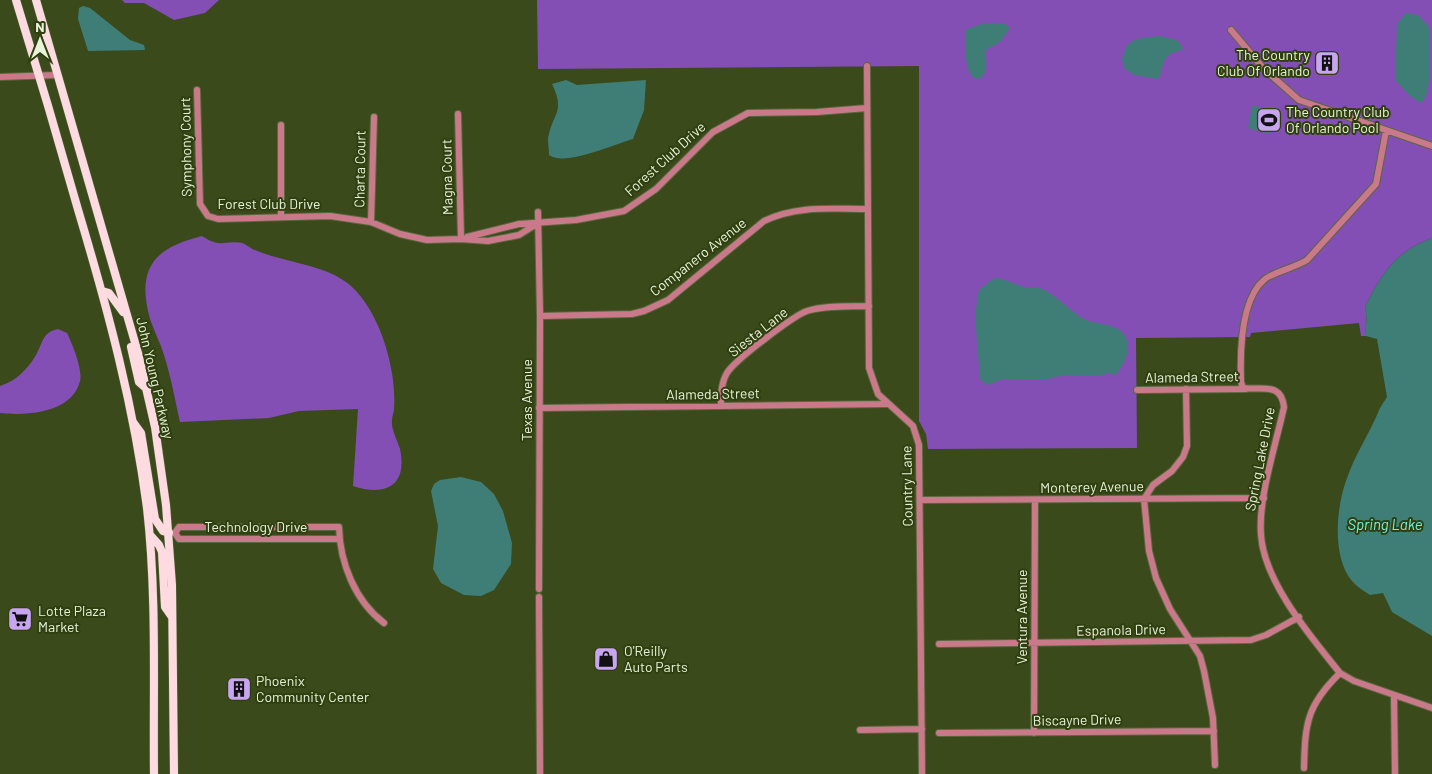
<svg xmlns="http://www.w3.org/2000/svg" width="1432" height="774" font-family="Barlow,sans-serif">
	<style>
		.green { fill: #844fb4 }
		.water { fill: #3e7e77 }
		.lines { fill: none; stroke-linecap: round; stroke-linejoin: round }
		.minor-casing { stroke: #59683d; stroke-width: 8 }
		.major-casing { stroke: #59683d; stroke-width: 9 }
		.minor { stroke: #ca798b; stroke-width: 6 }
		.major { stroke: #fddbe1; stroke-width: 8 }
		.labels { text-anchor: middle; stroke-width: 4; stroke-linejoin: round; paint-order: stroke }
		.poi-label { font-size: 14px; fill: #e8f3d9; stroke: #303f10; text-anchor: start }
		.street-label { font-size: 14px; fill: #e8f3d9; stroke: #303f10 }
		.water-label { font-size: 15px; font-style: italic; fill: #6ef1e3; stroke: #303f10 }
	</style>
	<rect width="100%" height="100%" fill="#3a4a1b"/>
	<path class="green" d="M122,0h97l-14,13 -31,7 -30,-17h-19z
		M537,0h895v238c-37,14 -50,35 -67,69 3,12 0,18 1,29h-5l-2,-13 -108,10 -1,4 -114,1 1,110 -209,1 -2,-15 -7,-13v-355l-381,3z
		M202,236c20,13 21,4 40,7 4,1 9,6 13,7 30,13 71,14 96,36 29,26 46,84 43,123 0,3 -2,7 -2,11 -1,10 5,19 8,29 8,37 -15,48 -47,37l5,-77 -59,2 -30,7 -89,4c-5,-22 -9,-45 -16,-67 -4,-13 -10,-24 -14,-36 -14,-51 4,-71 52,-83z
		M58,329l9,4c5,10 16,37 13,48 -8,32 -53,35 -80,32v-27c16,-5 27,-16 36,-31 7,-12 6,-23 22,-26z"/>
	<path class="water" d="M83,6l7,2 40,32 14,5 1,5 -57,1 -10,-32 1,-11z
		M1406,13l12,2 12,13c0,7 -1,14 -1,21 0,14 3,45 -8,54l-11,-7 -15,-16 2,-56z
		M984,23l21,1 5,4 -10,14 -14,8c-1,10 5,28 -11,29 -13,-11 -8,-34 -10,-49z
		M1159,36l18,4 6,8c-4,5 -10,3 -15,8 -7,6 -5,16 -10,23l-24,-4 -9,-6 -3,-10 5,-14 9,-6z
		M566,80l11,5 69,-5 -2,30 -11,29c-18,5 -69,28 -84,16 0,-5 -1,-11 -1,-16 4,-26 18,-26 4,-55z
		M1252,106l8,1 -1,9 13,3 -2,15 -22,-6z
		M1432,238v398l-40,-24 -9,-19 -13,2c-6,-4 -13,-8 -18,-14 -20,-24 -16,-72 -6,-100 8,-25 24,-48 34,-73l7,-11 -10,-58 -11,-3c-1,-11 2,-17 -1,-29 17,-34 30,-55 67,-69z
		M994,278c13,1 21,7 33,10 4,0 8,-1 12,0 13,3 32,24 45,31 12,6 30,4 39,14 11,12 2,32 -8,42l-7,-2 -7,2 -41,1 -12,3h-45l-16,6 -7,-6 -5,-64 4,-25z
		M461,477l20,5 13,12 9,17 9,32 -1,21 -17,26 -13,6 -17,-1 -23,-12 -8,-14 5,-43 -7,-35 3,-7 6,-4z"/>
	<g class="lines">
		<defs>
			<path id="minor" d="M1231,30l33,39 35,31 133,46
				M867,66l2,302 9,26 35,32 6,19 3,329
				M0,77l57,-2
				M197,90l3,114 8,12 10,3 112,-3 41,6 29,12 27,6 34,-1 27,2 31,-6 19,-12
				M458,114l3,125
				M281,125v92
				M1386,131l-10,53 -69,76c-13,8 -33,12 -42,19 -25,20 -25,74 -24,103l2,6c18,3 38,-7 41,19 -8,37 -26,91 -23,128 3,47 50,102 79,138l14,8 78,27
				M538,212l2,104 -1,273
				M371,222l3,-105
				M467,237l52,-13 57,-4 48,-9 32,-22 57,-57 35,-19 69,-1 50,-4
				M540,316l92,-2 12,-3 24,-11 96,-79c33,-16 68,-12 104,-12
				M1186,389l1,57 -4,11 -11,14 -19,14 -9,14 5,52 7,27 14,31 30,47 4,15 9,47 2,47
				M1137,390l109,-1
				M721,406c0,-11 0,-23 6,-33 8,-13 66,-57 80,-62 20,-6 42,-4 62,-5
				M539,408l348,-4
				M920,500l344,-2
				M169,533h6l4,-6h160c1,36 16,74 45,96
				M175,533l4,6h160
				M539,597l1,177
				M939,644l312,-4 15,-5 33,-18
				M1394,696l1,77
				M860,730l62,-1
				M939,733l275,-2
				M1034,733l1,-233
				M1304,768c1,-45 3,-63 36,-95"/>
			<path id="major" d="M16,0c22,71 43,142 63,213 29,97 55,194 68,295 10,88 6,178 7,266
				M36,0l102,353 17,74 11,78 6,80 2,189
				M102,291l7,2 14,19
				M131,347l8,35 8,7
				M133,422l8,11 14,86 8,12 6,2
				M150,535l9,10 3,7 3,55 7,10"/>
		</defs>
		<use href="#minor" class="minor-casing"/>
		<use href="#major" class="major-casing"/>
		<use href="#minor" class="minor"/>
		<use href="#major" class="major"/>
	</g>
	<defs>
		<symbol id="building-square" viewBox="-11 -11 22 22"><rect x="-9" y="-9" width="18" height="18" rx="4" fill="#c8a5ef" stroke="#303f10"/><path d="M-4-6H4V6H1V3H-1V6H-4ZM-2.5-4.3h1.7v1.8h-1.7ZM.8-4.3h1.7v1.8H.8ZM-2.5-1h1.7V.8h-1.7ZM.8-1h1.7V.8H.8Z" fill="#111"/></symbol>
		<symbol id="stadium-square" viewBox="-11 -11 22 22"><rect x="-9" y="-9" width="18" height="18" rx="4" fill="#c8a5ef" stroke="#303f10"/><path d="M0-5a6.5 5 0 1 0 0 10a6.5 5 0 1 0 0-10ZM-3.5-1.8h7v3.6h-7Z" fill="#111"/></symbol>
		<symbol id="supermarket-square" viewBox="-11 -11 22 22"><rect x="-9" y="-9" width="18" height="18" rx="4" fill="#c8a5ef" stroke="#303f10"/><path d="M-6-5.5h2.5l.6 2H6L4.5 2H-2.5L-4.4-4H-6ZM-1.5 3.2a1.3 1.3 0 1 0 .1 0ZM3 3.2a1.3 1.3 0 1 0 .1 0Z" fill="#111"/></symbol>
		<symbol id="shop-square" viewBox="-11 -11 22 22"><rect x="-9" y="-9" width="18" height="18" rx="4" fill="#c8a5ef" stroke="#303f10"/><path d="M-5-2.5h2.3a2.7 3.5 0 0 1 5.4 0H5L5.5 6h-11ZM-1.5-2.5h3a1.5 2.3 0 0 0-3 0Z" fill="#111"/></symbol>
	</defs>
	<g fill-rule="evenodd">
		<use href="#building-square" x="1313" y="49" width="28" height="28"/>
		<use href="#stadium-square" x="1255" y="106" width="28" height="28"/>
		<use href="#supermarket-square" x="6" y="605" width="28" height="28"/>
		<use href="#shop-square" x="592" y="645" width="28" height="28"/>
		<use href="#building-square" x="225" y="675" width="28" height="28"/>
	</g>
	<g class="labels">
		<g class="poi-label">
			<text x="1310" y="60" text-anchor="end">The Country<tspan x="1310" dy="16">Club Of Orlando</tspan></text>
			<text x="1286" y="117">The Country Club<tspan x="1286" dy="16">Of Orlando Pool</tspan></text>
			<text x="38" y="616">Lotte Plaza<tspan x="38" dy="16">Market</tspan></text>
			<text x="624" y="656">O'Reilly<tspan x="624" dy="16">Auto Parts</tspan></text>
			<text x="256" y="686">Phoenix<tspan x="256" dy="16">Community Center</tspan></text>
		</g>
		<g class="street-label">
			<text transform="translate(186 147) rotate(-91)" y="5">Symphony Court</text>
			<text transform="translate(665 159) rotate(-42)" y="5">Forest Club Drive</text>
			<text transform="translate(360 169) rotate(-89)" y="5">Charta Court</text>
			<text transform="translate(447 177) rotate(-91)" y="5">Magna Court</text>
			<text x="269" y="209">Forest Club Drive</text>
			<text transform="translate(698 257) rotate(-38)" y="5">Companero Avenue</text>
			<text transform="translate(758 332) rotate(-38)" y="5">Siesta Lane</text>
			<text transform="translate(1192 377) rotate(-1)" y="5">Alameda Street</text>
			<text transform="translate(155 378) rotate(77)" y="5">John Young Parkway</text>
			<text transform="translate(713 394) rotate(-1)" y="5">Alameda Street</text>
			<text transform="translate(527 400) rotate(-90)" y="5">Texas Avenue</text>
			<text transform="translate(1260 459) rotate(-79)" y="5">Spring Lake Drive</text>
			<text transform="translate(907 486) rotate(-91)" y="5">Country Lane</text>
			<text transform="translate(1092 487) rotate(-1)" y="5">Monterey Avenue</text>
			<text x="256" y="532">Technology Drive</text>
			<text transform="translate(1022 617) rotate(-90)" y="5">Ventura Avenue</text>
			<text transform="translate(1121 630) rotate(-1)" y="5">Espanola Drive</text>
			<text transform="translate(1077 720) rotate(-1)" y="5">Biscayne Drive</text>
		</g>
		<g class="water-label">
			<text x="1385" y="530">Spring Lake</text>
		</g>
	</g>
	<g transform="translate(40 40)" stroke="#303f10" stroke-width="4" paint-order="stroke">
	<path d="M0-4L9 19L0 12L-9 19Z" fill="#e8f3d9"/>
	<text y="-8" font-size="14" font-weight="bold" text-anchor="middle" fill="#e8f3d9">N</text>
	</g>
</svg>
